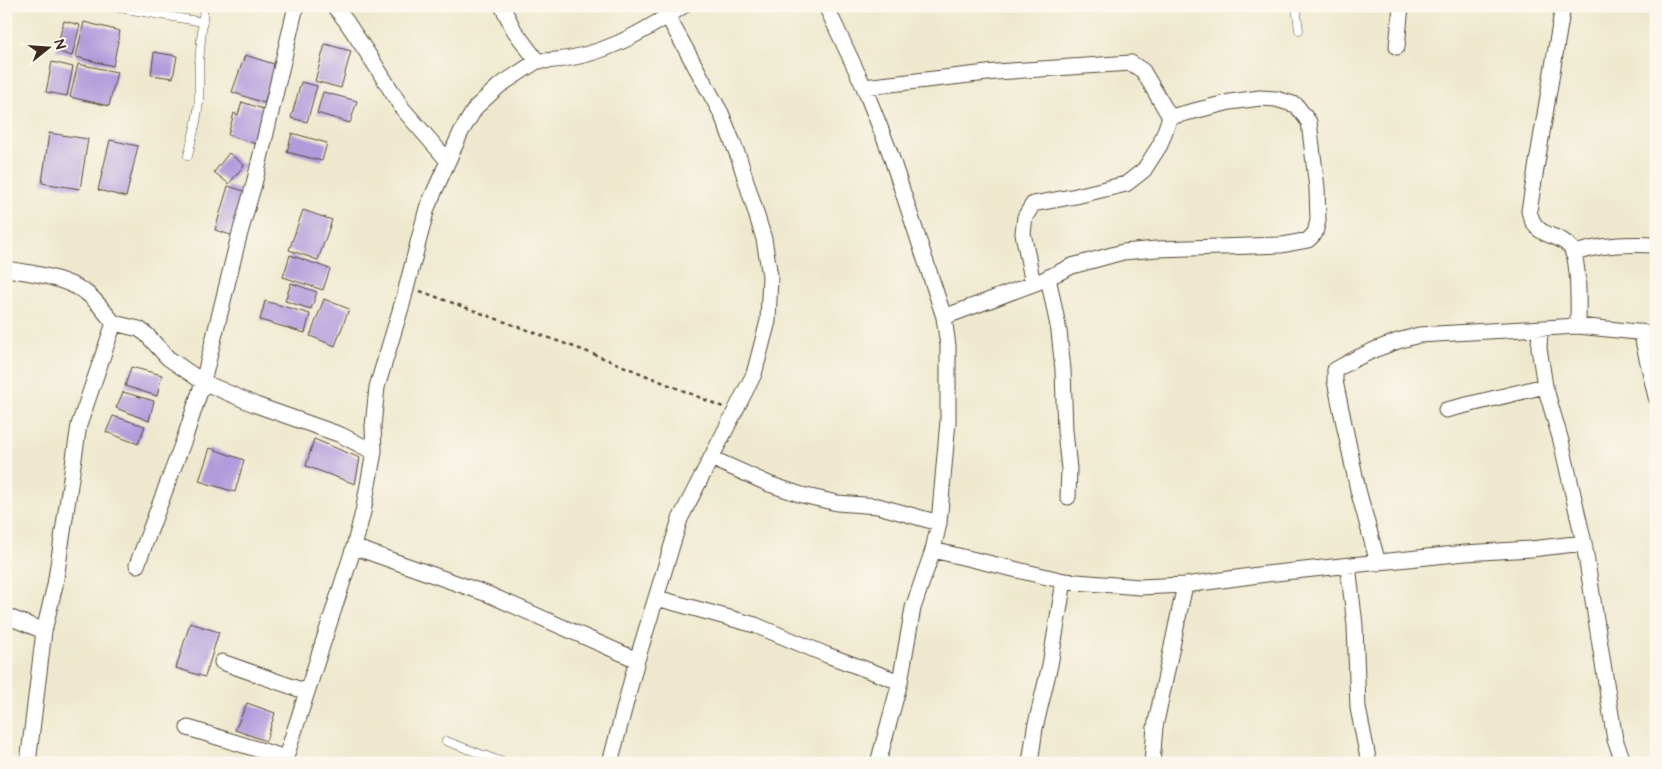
<svg xmlns="http://www.w3.org/2000/svg" width="1662" height="769" font-family="'Architects Daughter',sans-serif">
	<style>
		.building { fill: #b19bdb }
		.lines { fill: none; stroke-linecap: round; stroke-linejoin: round }
		.lane-casing { stroke: #564738; stroke-width: 9 }
		.street-casing { stroke: #564738; stroke-width: 17 }
		.path { stroke: #564738; stroke-width: 2.5; stroke-dasharray: 4 4; stroke-linecap: butt }
		.lane { stroke: #fff; stroke-width: 8 }
		.street { stroke: #fff; stroke-width: 15 }
	</style>
	<rect width="100%" height="100%" fill="#fbf7ec"/>
	<filter id="ink" filterUnits="userSpaceOnUse"><feTurbulence type="fractalNoise" baseFrequency=".02" numOctaves="2"/><feDisplacementMap in="SourceGraphic" scale="10" xChannelSelector="R" yChannelSelector="G"/><feConvolveMatrix kernelMatrix="1 2 1 2 8 2 1 2 1" color-interpolation-filters="sRGB"/></filter>
	<filter id="wash" filterUnits="userSpaceOnUse"><feTurbulence type="fractalNoise" baseFrequency=".0096" numOctaves="4" result="noise"/><feDisplacementMap in="SourceGraphic" scale="20" xChannelSelector="R" yChannelSelector="G"/><feGaussianBlur stdDeviation="1.12" result="paint"/><feColorMatrix in="noise" values="0 0 0 0 0 0 0 0 0 0 0 0 0 0 0 0 0 1.4 0 .05"/><feComposite in="paint" operator="in"/></filter>
	<g filter="url(#wash)">
		<rect width="100%" height="100%" fill="#eee9ce"/>
		<g id="blocks">
			<path class="building" d="M64,21l16,4 -8,31 -16,-5z
				M84,22l36,9 -7,35 -37,-9z
				M325,44l26,7 -10,37 -26,-7z
				M154,52l23,4 -4,22 -22,-3z
				M245,55l32,10 -13,38 -32,-11z
				M52,62l21,5 -6,29 -21,-4z
				M78,64l39,8 -8,34 -39,-9z
				M301,82l16,4 -10,36 -16,-4z
				M323,92l34,9 -7,22 -33,-10z
				M242,102l24,8 -10,34 -28,-9 6,-22 4,2z
				M49,133l39,6 -8,50 -38,-6z
				M292,133l35,10 -5,18 -35,-9z
				M110,140l28,6 -12,51 -28,-7z
				M229,153l15,12 -15,19 -15,-12z
				M228,186l19,6 -13,44 -19,-6z
				M303,210l29,10 -14,40 -29,-10z
				M290,255l40,14 -7,21 -40,-13z
				M291,283l26,9 -6,17 -26,-8z
				M324,299l25,10 -14,37 -25,-10z
				M265,301l45,13 -5,19 -45,-13z
				M131,367l31,8 -5,21 -32,-10z
				M123,392l31,9 -5,20 -33,-13z
				M113,416l32,10 -7,18 -32,-12z
				M314,439l46,19 -5,26 -49,-18z
				M210,448l34,12 -9,32 -36,-11z
				M190,623l29,9 -14,45 -29,-9z
				M247,703l28,10 -9,28 -31,-11z"/>
		</g>
	</g>
	<g filter="url(#ink)">
		<use href="#blocks" fill-opacity="0" stroke="#564738" stroke-width="1"/>
		<g class="lines">
			<defs>
				<path id="lane" d="M108,6l95,16
					M1296,6l3,24
					M188,156l8,-34 3,-19v-40l5,-57
					M446,741l59,22"/>
				<path id="street" d="M334,6l12,15 28,42 28,45 46,53
					M502,6l12,24 23,31c56,0 101,-25 146,-55
					M826,6l38,81 25,63 55,167 4,29v75l-9,102 -6,27 -20,58 -13,74 -22,81
					M1563,6l-34,205c7,30 29,20 42,37 9,13 7,62 7,78
					M1397,47l4,-41
					M864,87l132,-15 135,-9 12,8 27,46 -10,28 -16,25 -18,14 -50,12 -43,8 -8,13 -2,16 10,51
					M1573,254c27,-10 54,-10 83,-9
					M6,269c26,4 57,8 79,23 11,7 20,21 29,31l25,6 7,5 22,24 35,24 53,23 85,30 33,17
					M1048,277l11,54 4,39 2,61 4,38 -1,28
					M944,317l97,-36 31,-15 51,-14 34,-3 125,-4 26,-5 7,-7 3,-13 -1,-32 -8,-66 -13,-17 -20,-6 -16,-1 -30,4 -60,15
					M1540,329l-1,19 6,38 16,55 23,102 31,197 9,23
					M1641,332l15,65
					M1446,410l99,-24
					M711,458l58,26 33,11 35,8 41,3 61,17
					M354,547l136,48 147,65
					M933,550l131,31 76,6 45,-2 81,-11 199,-21 66,-4 53,-6
					M1378,563l-20,-73 -23,-109v-11c25,-15 55,-28 84,-35l159,-9 78,8
					M137,565l48,-128 18,-55 35,-142 16,-56 42,-178
					M1348,566l7,59 3,83 11,55
					M657,598l98,27 72,30 73,27
					M6,616l38,15
					M222,662l85,30
					M188,728l98,30
					M28,763l16,-132 11,-46 24,-160 35,-102
					M284,763l70,-216 9,-35 11,-60 -1,-26 4,-39 26,-86 24,-93 34,-76 15,-25 23,-21 38,-25
					M610,763l27,-103 43,-141 74,-145 14,-53 2,-45 -6,-37 -25,-81 -18,-45 -59,-107
					M1030,763l5,-35 15,-63 14,-84
					M1152,763l3,-36 30,-142"/>
			</defs>
			<use href="#lane" class="lane-casing"/>
			<use href="#street" class="street-casing"/>
			<path class="path" d="M420,291l176,64 127,52"/>
			<use href="#lane" class="lane"/>
			<use href="#street" class="street"/>
		</g>
	</g>
	<rect width="1662" height="769" fill="none" stroke="#fbf7ec" stroke-width="25"/>
	<g transform="translate(48 48) rotate(73)" stroke="#fbf7ec" stroke-width="4" paint-order="stroke">
	<path d="M0-4L9 19L0 12L-9 19Z" fill="#3b2a1e"/>
	<text y="-8" font-size="14" font-weight="bold" text-anchor="middle" fill="#3b2a1e">N</text>
	</g>
</svg>
